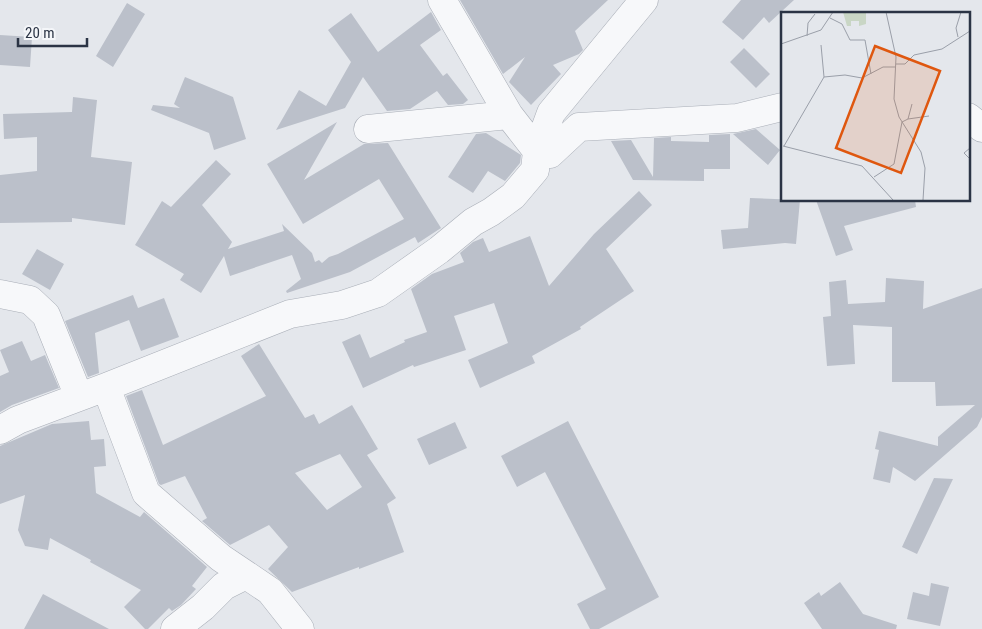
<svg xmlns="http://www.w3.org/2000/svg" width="982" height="629" font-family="'Roboto Condensed',sans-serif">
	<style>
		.building { fill: #bbc0ca; fill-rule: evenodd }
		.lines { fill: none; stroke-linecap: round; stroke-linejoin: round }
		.minor-casing { stroke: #a9aeb7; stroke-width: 29 }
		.minor { stroke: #f7f8fa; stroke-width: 28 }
		.inset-road { fill: none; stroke: #9a9fa9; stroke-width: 1 }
		.view { fill: #df570f; fill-opacity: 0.15; stroke: #df570f; stroke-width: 2.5 }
		.inset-edge { fill: none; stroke: #2b3445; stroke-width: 2.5 }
	</style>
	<rect width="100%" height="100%" fill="#e4e7ec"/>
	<path class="building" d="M460,0h148l-33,31 8,19 -4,4 -26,11 8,9 -30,31 -22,-23 16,-25 -22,17z
		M741,0h53l-25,23 -5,-6 -21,23 -21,-18z
		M127,3l18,11 -32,53 -17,-11z
		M431,12l10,18 -21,15 23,31 4,-3 21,27 -5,4 -15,1 -11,-14 -27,18 -23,2 -24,-34 -18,31 -69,22 23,-40 27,16 25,-44 -23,-32 23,-17 27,39z
		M0,35l32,2 -2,30 -30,-2z
		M744,48l26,26 -14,14 -26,-26z
		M185,77l48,20 13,42 -32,11 -5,-17 -58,-23 2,-5 27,3 -6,-4z
		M73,97l24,3 -6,57 41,5 -7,63 -53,-7v4l-72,1v-48l37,-4v-34l-33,2 -1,-25 69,-2z
		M337,122l-33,58 60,-36 24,-1 53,85 -23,15 -3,-6 -65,35 -63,21 -1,-2 15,-12 -9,-24 -62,21 -6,-20 -23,37 -21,-13 4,-6 -49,-29 27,-44 9,6 45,-47 15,14 -29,31 30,37 -4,7 56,-18 -2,-7 30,29 3,9 4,-2 3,3 7,-6 9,-3 66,-35 -25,-40 -76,45 -36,-60z
		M756,129l24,21 -12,15 -35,-31z
		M486,133l35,22 -1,8 -15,18 -17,-10 -15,22 -25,-16 28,-43z
		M730,134v35h-26v12l-71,-1 -22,-39 20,-1 22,37 1,-39 17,-1v4l38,1v-7z
		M639,191l13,14 -46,44 28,42 -54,36 1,2 -49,27 3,7 -55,25 -12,-28 40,-17 -14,-40 -40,13 12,34 -52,17 -1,-2 -50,23 -21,-46 18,-8 10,24 35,-16 -1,-2 23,-8 -16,-43 21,-15 32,-12 -4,-9 13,-11 10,-4 6,14 41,-16 19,50 45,-52z
		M750,198l50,2 -4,44 -11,-1 -62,6 -2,-19 27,-2z
		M816,200h99l1,7 -72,19 9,24 -17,6z
		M37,249l27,15 -14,26 -28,-16z
		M886,278l38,3 -1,28 59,-21v129l-5,10 -62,54 -22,-14 -3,16 -17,-4 6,-29 -4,-1 4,-18 59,15v-9l37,-32 -39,1 -1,-24h-43v-55l-39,-2 2,39 -28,2 -4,-49 8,-1 -2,-34 17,-2 2,24 37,-2z
		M133,295l5,13 26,-10 15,39 -38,14 -12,-31 -34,13 4,40 -11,4 -23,-56z
		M22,341l9,20 14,-6 14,33 -47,17 -12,7v-36l9,-4 -9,-22z
		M259,344l46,74 9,-4 5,10 33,-19 26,44 -11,6 29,43 -9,6 17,48 -45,17v-2l-67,25 -24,-23 20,-22 -19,-22 -39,20 -28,-24 5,-3 -22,-42 -24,9 -2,-1 -33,-88 16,-6 21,55 103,-49 -25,-40zM340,454l22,33 -35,23 -32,-37z
		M89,421l2,19 13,-1 2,27 -12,1 2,26 44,24 4,-5 63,55 -15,19 4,3 -15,16 -9,6 -3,-3 -21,21h-3l-21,-22 17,-17 -51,-28 1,-2 -41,-22 -2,12 -23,-4 -7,-16 7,-35 -25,9v-58l52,-22z
		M568,421l91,176 -60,32h-9l-13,-25 29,-15 -61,-117 -28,15 -16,-31z
		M455,422l12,26 -38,17 -12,-26z
		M934,478l19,1 -36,75 -15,-7z
		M840,582l23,32 34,11 -1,4h-74l-18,-26 15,-11 2,4z
		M931,583l18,4 -9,39 -33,-7 6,-27 16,4z
		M43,594l66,35h-85z"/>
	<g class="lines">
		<defs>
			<path id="minor" d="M442,0l67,115
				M968,117l14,11
				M368,129l141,-14 28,36 13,3 29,-27 158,-9 45,-11
				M0,294l30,6 16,15 33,82
				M106,387l40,106 75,65 49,33 30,38
				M0,430l18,-10 88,-33 184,-73 52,-9 36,-12 61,-43 34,-28 18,-10 22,-16 22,-26 2,-19 14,-38 93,-113
				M175,629l28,-22 21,-21 22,-11"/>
		</defs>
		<use href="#minor" class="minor-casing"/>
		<use href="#minor" class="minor"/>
	</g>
	<g transform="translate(781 12)">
		<rect width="189" height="189" fill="#e4e7ec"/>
		<path d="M62,0h23v12l-7,2v-5h-8v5h-4z" fill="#c9d6c5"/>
		<path class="inset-road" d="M105,0l10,45 -2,42 5,18 22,35 4,16 -2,32M49,6l12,6 8,16h15l6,34M26,24l1,-13 7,-9M177,25l-2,-9 5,-16M0,32l40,-14 12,-18M40,33l3,32M115,52h9l9,-9 28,-6 28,-18M127,107l21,-3M2,134l79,20 31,34M3,134l40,-69 21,-2 17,3 21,-11h12M189,136l-6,5 6,6M93,165l20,-13 8,-42 6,-3 4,-15"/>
		<path class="view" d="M94,34l65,25 -39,102 -65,-25z"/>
		<rect width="189" height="189" class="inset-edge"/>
	</g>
	<path d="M18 38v8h69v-8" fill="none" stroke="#2b3445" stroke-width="2.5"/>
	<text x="25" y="38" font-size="15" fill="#2b3445" stroke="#f4f6f9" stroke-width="4" paint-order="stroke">20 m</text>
</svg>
